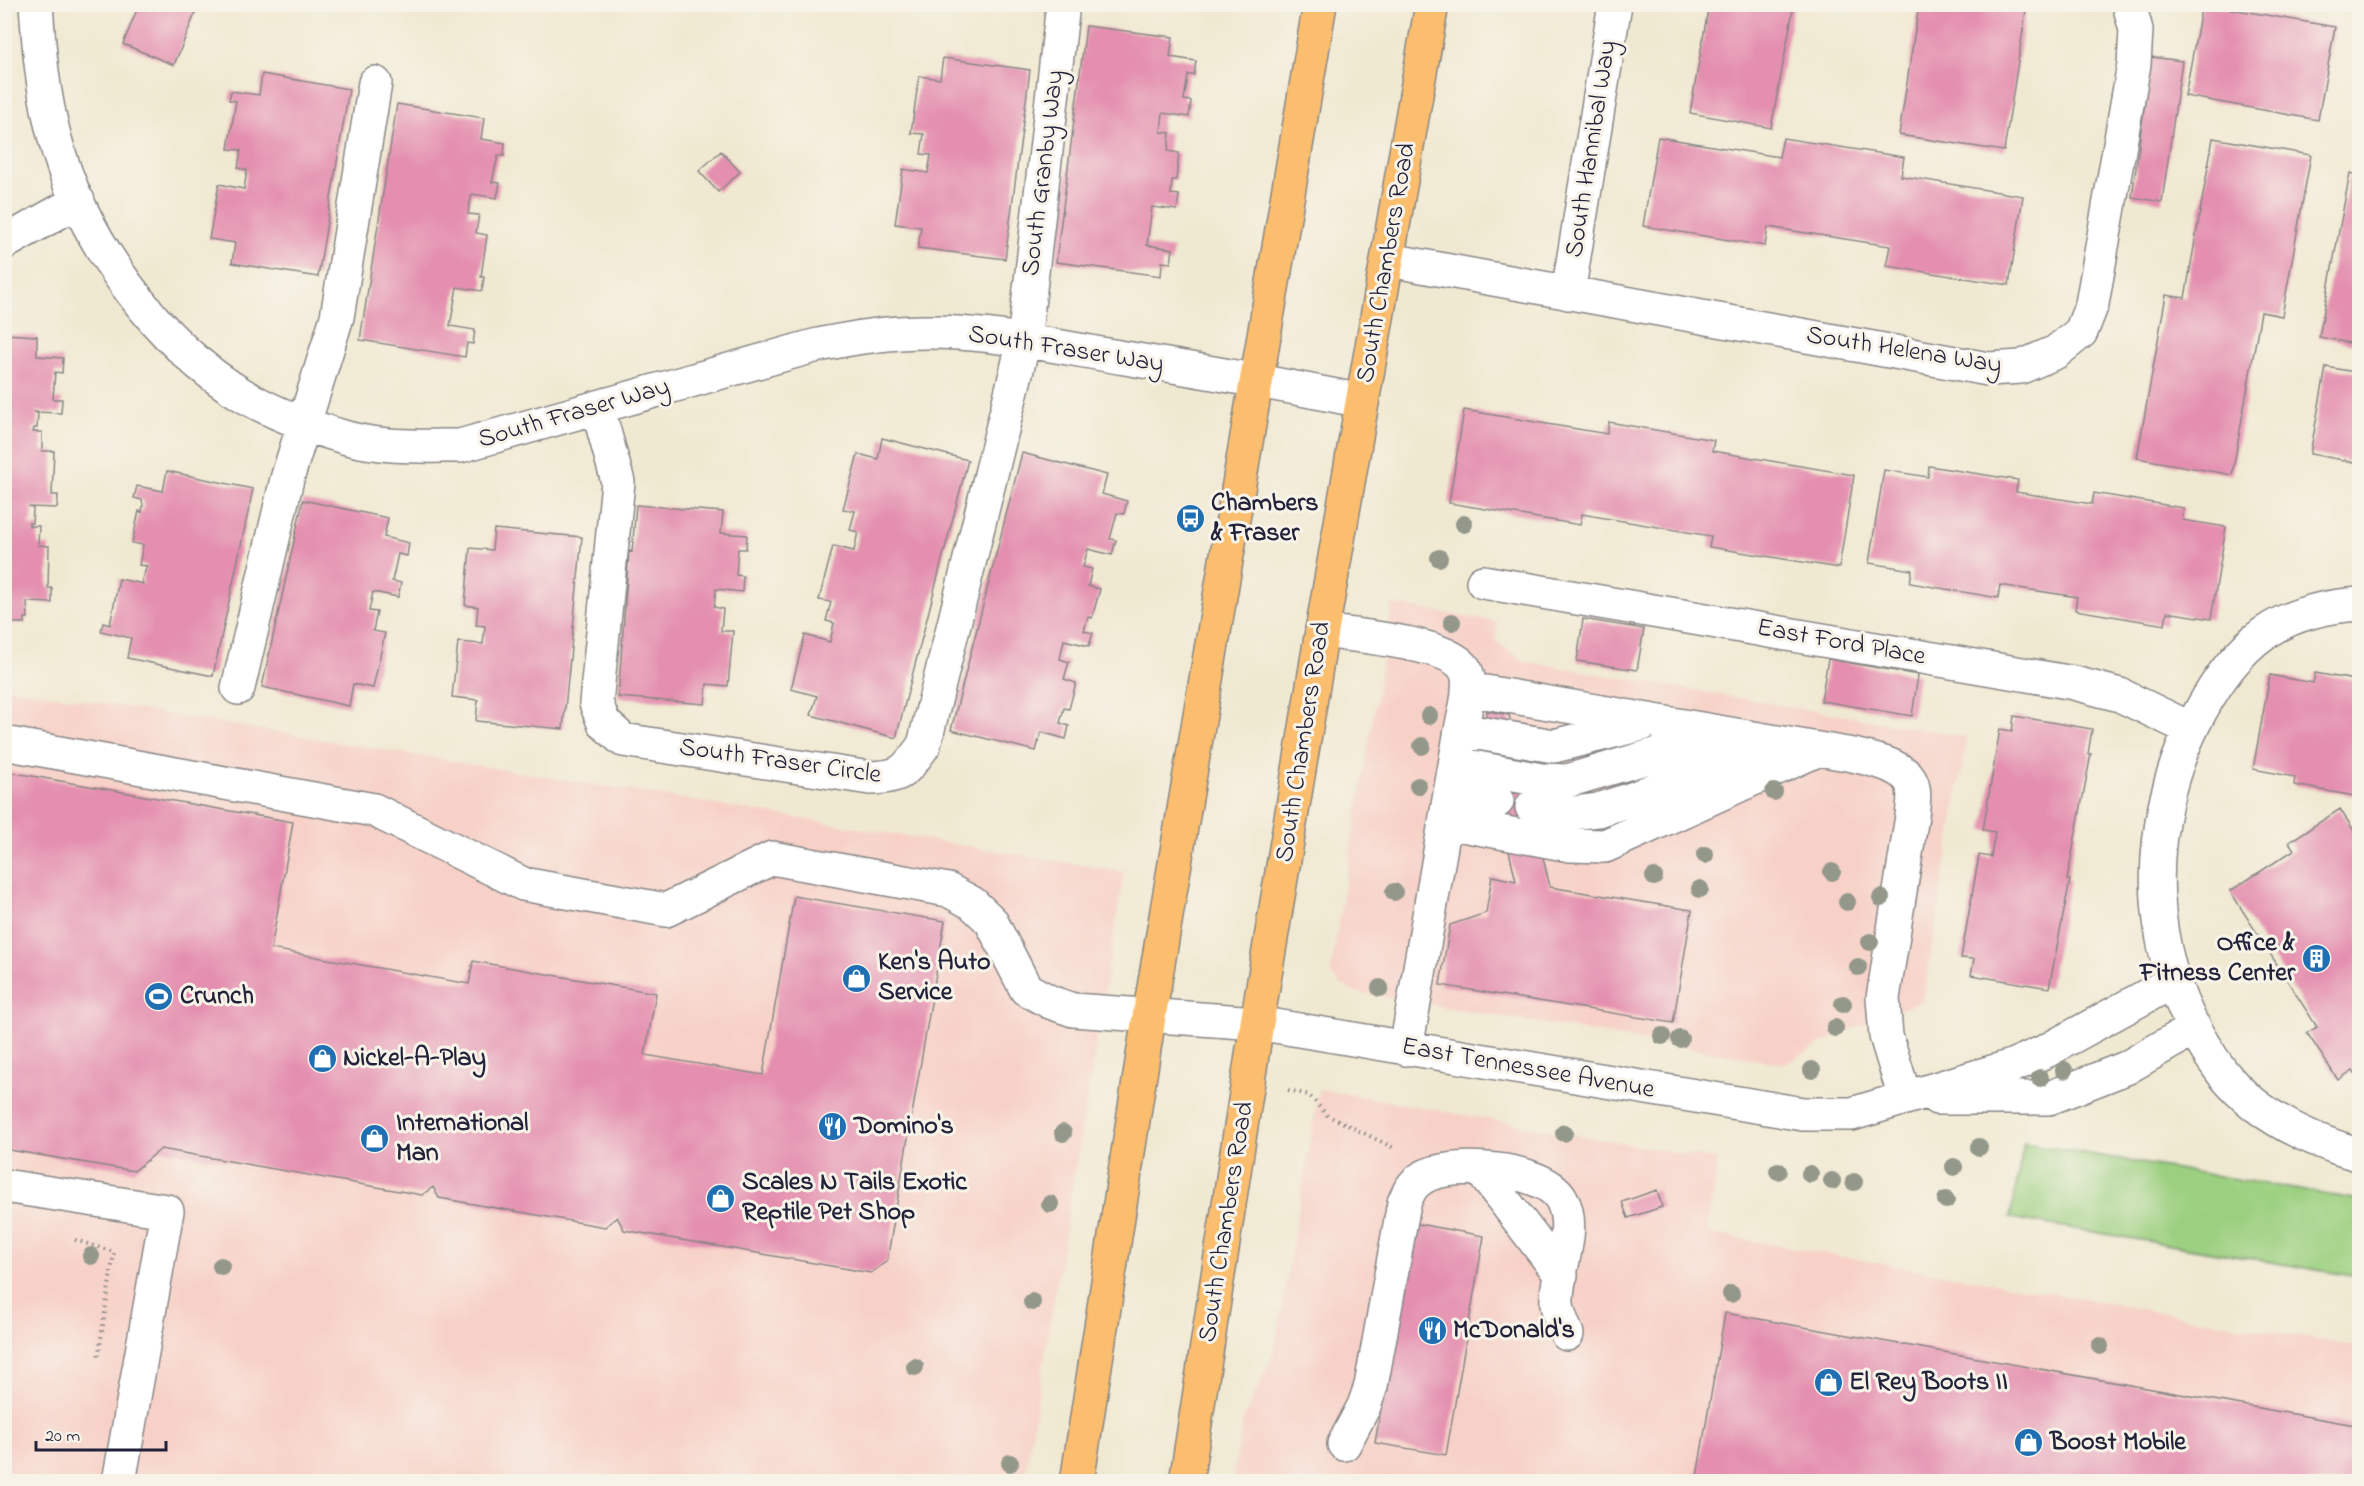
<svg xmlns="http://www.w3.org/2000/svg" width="2364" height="1486" font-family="'Indie Flower',sans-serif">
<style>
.built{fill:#f7d1c8}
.green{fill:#9cd080;stroke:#5f795e;stroke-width:1.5}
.building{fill:#e48faf}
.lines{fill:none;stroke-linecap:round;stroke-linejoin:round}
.minor-casing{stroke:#898686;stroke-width:36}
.major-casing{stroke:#898686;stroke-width:36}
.path{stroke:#898686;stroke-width:4;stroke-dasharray:1.5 4.5;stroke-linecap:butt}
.minor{stroke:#fff;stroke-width:33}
.major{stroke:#fbbe6e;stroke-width:33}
.tree{fill:#93988a}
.labels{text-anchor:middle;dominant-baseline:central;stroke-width:6;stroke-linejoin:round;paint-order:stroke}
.street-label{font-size:26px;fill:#22223b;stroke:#f7f3e8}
.poi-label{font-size:26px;font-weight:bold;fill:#22223b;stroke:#f7f3e8;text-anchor:start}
</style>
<rect width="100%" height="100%" fill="#f7f3e8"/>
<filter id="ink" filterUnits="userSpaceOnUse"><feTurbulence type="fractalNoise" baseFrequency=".0167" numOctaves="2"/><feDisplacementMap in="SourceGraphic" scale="12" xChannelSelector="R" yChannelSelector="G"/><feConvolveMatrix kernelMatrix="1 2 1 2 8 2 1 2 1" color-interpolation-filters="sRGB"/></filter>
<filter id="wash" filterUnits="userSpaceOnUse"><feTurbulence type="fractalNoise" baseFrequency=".008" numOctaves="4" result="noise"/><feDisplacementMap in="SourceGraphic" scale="24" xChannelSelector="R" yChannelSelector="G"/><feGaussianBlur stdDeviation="1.35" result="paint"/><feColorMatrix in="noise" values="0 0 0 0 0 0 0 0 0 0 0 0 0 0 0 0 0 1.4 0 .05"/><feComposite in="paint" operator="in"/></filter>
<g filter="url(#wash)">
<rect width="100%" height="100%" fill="#f0e9d2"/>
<path class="built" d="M 1392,604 L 1497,622 L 1495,641 L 1523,661 L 1967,737 L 1923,1001 L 1842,1033 L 1785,1064 L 1354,992 L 1340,984 L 1330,974 Z
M 4,687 L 1124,872 L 1024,1481 L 5,1481 Z
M 1319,1089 L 1718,1160 L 1707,1233 L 2359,1347 L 2359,1481 L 1232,1482 L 1243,1420 L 1274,1352 Z"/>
<path class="green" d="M 2024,1143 L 2359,1200 L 2359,1277 L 2010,1218 Z"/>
<g id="blocks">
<path class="building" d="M 133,4 L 199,4 L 174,65 L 123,44 L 138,7 Z
M 1709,4 L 1794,5 L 1771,128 L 1690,113 Z
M 1919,4 L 2027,4 L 2004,151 L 1899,135 Z
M 2202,4 L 2335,27 L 2318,120 L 2185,96 Z
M 1086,26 L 1173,37 L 1170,57 L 1196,61 L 1194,75 L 1188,75 L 1184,100 L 1191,101 L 1189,117 L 1163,113 L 1161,132 L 1170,133 L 1168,151 L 1179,153 L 1176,180 L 1172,180 L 1171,194 L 1179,195 L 1177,210 L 1152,207 L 1147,245 L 1173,249 L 1171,263 L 1162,262 L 1161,276 L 1056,262 Z
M 2151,57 L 2182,61 L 2162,202 L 2132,197 Z
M 943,58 L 1030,70 L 1005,259 L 918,248 L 921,227 L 895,224 L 903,169 L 928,173 L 931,155 L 921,154 L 924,134 L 911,133 L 919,76 L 940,79 Z
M 262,74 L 349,89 L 318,277 L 232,263 L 235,243 L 209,239 L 219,184 L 244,189 L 247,170 L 238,168 L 241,150 L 228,149 L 236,101 L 229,100 L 231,91 L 259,95 Z
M 397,104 L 484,118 L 481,139 L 505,143 L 504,156 L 498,156 L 492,182 L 500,183 L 497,198 L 472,194 L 469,207 L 468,214 L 479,215 L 476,233 L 487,235 L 481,277 L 484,277 L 482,291 L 457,287 L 450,326 L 475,330 L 473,344 L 467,343 L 465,357 L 360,340 Z
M 1658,137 L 1779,157 L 1783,138 L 1904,157 L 1901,176 L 2023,196 L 2009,285 L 1886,266 L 1890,246 L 1768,227 L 1765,246 L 1643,226 Z
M 2213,138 L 2311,155 L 2282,316 L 2261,312 L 2232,475 L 2137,458 L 2166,295 L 2185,298 Z
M 721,151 L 740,172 L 718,192 L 699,171 Z
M 2350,173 L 2360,175 L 2360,345 L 2319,337 Z
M 4,334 L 37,336 L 37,356 L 63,358 L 62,373 L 55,372 L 53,399 L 62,399 L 61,413 L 35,412 L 38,414 L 37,428 L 34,428 L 33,432 L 42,432 L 42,451 L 54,451 L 52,495 L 58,495 L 57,508 L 30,507 L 33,509 L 32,523 L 29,523 L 29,526 L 39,526 L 38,545 L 49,546 L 48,588 L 52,588 L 52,603 L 27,602 L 28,618 L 25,618 L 25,623 L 4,623 Z
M 2326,367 L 2360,373 L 2360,463 L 2310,454 Z
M 1464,410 L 1607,434 L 1609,422 L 1714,440 L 1712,451 L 1854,475 L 1839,568 L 1709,547 L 1711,536 L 1582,514 L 1580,525 L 1449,503 Z
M 882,438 L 968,460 L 896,738 L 811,715 L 817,696 L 791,689 L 805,635 L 830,642 L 834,623 L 826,621 L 831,602 L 819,600 L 833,546 L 854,551 L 858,532 L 850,530 L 855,511 L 843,509 L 858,454 L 878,459 Z
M 1022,453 L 1107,475 L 1102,494 L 1127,501 L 1124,514 L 1117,513 L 1110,539 L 1116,540 L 1112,555 L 1088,549 L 1083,567 L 1092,569 L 1088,586 L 1100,589 L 1092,618 L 1088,617 L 1084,631 L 1093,633 L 1089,646 L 1064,640 L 1060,659 L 1069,662 L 1064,679 L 1076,683 L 1069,709 L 1064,708 L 1060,723 L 1069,726 L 1066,739 L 1041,732 L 1036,751 L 951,730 Z
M 1929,466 L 2018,480 L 2016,492 L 2092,504 L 2094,493 L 2184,508 L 2182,520 L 2226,527 L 2211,619 L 2167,612 L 2165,625 L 2075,610 L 2077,597 L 2000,585 L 1998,598 L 1910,583 L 1912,570 L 1869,563 L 1884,470 L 1928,477 Z
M 167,471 L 253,489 L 213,676 L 127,658 L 131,638 L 101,631 L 103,623 L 110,625 L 119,579 L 143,584 L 142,579 L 147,566 L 139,565 L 143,545 L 132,543 L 139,511 L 142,512 L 143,506 L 142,500 L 134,498 L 137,486 L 163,491 Z
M 303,500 L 388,518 L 384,537 L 409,543 L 407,556 L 398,554 L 392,581 L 401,583 L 398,597 L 373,592 L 369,611 L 377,612 L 373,631 L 385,633 L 373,688 L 353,684 L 349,706 L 262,687 Z
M 636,505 L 723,512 L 721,533 L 747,535 L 746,549 L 738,549 L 736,575 L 743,576 L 742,592 L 716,589 L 714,607 L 723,609 L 721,631 L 733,631 L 728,686 L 707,684 L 705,704 L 618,697 L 629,551 L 632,552 Z
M 494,529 L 582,537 L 563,729 L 476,721 L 478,700 L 452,697 L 458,642 L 483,644 L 485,626 L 476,625 L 478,607 L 465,605 L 470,548 L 492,550 Z
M 1583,619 L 1644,629 L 1637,670 L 1577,661 Z
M 1828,659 L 1918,675 L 1912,716 L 1821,701 Z
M 2315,673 L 2360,681 L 2360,797 L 2294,785 L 2295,777 L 2253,769 L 2270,675 L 2313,683 Z
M 1487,711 L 1509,715 L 1550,887 L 1692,910 L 1673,1023 L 1440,985 L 1450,925 L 1486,913 L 1492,876 L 1516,881 L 1487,757 L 1480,756 Z
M 2014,716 L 2092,729 L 2088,754 L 2091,754 L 2067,880 L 2070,880 L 2049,988 L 1971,975 L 1974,959 L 1961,958 L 1979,855 L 1991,857 L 1993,844 L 1995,832 L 1983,830 L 2000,729 L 2012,731 Z
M 4,771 L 293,822 L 271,949 L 469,984 L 473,961 L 656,993 L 645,1055 L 763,1075 L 794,896 L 945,921 L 887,1261 L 871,1273 L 624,1230 L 617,1217 L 605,1227 L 439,1198 L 433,1187 L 422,1195 L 161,1149 L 134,1171 L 4,1149 Z
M 2340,809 L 2360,840 L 2360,1080 L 2353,1070 L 2338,1080 L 2307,1033 L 2317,1027 L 2230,891 L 2294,850 L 2289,842 Z
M 1657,1190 L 1662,1207 L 1628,1218 L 1622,1202 Z
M 1413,1223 L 1484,1236 L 1446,1455 L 1375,1443 Z
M 1725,1313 L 2360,1426 L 2360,1482 L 1696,1482 Z"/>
</g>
</g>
<g filter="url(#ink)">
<use href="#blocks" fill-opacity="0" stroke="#898686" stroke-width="1.5"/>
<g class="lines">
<defs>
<path id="minor" d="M 36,4 C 39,50 43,95 55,139 C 81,238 158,346 246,397 C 278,415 312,428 347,438 C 384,448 423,446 460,446 L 814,346 C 842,340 870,335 899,333 C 974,327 1051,346 1125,358 C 1204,371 1283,385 1362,401
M 4,243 L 78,201
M 1389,260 L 1988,369 L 2021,367 L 2056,352 L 2081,332 L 2092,304 L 2134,64 L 2136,30 L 2129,4
M 1568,293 L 1615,4
M 598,409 L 618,482 L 596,703 L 604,723 L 623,740 L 870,778 C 903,777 905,771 924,745 L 1024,341 L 1063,4
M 1483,582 L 2074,683 L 2120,695 L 2191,729
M 2360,604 C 2278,609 2238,642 2200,712 C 2138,826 2142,967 2222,1072 C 2255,1115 2309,1140 2360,1155
M 1322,631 C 1352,636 1453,642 1466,671 C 1473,687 1464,713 1461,730 L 1406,1049
M 238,688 L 287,479 L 337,317 L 375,83
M 1468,689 L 1853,755 C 1872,760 1909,765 1913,788 C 1915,797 1913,807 1912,816 L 1883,998 L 1886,1036 L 1905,1098
M 1461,730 L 1554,746 L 1642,724
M 4,743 L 374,810 L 523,884 L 666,910 L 772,858 L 948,890 L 972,903 L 991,921 L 1026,989 L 1050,1002 L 1073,1010 L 1257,1023 L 1803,1114 L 1852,1114 L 2012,1066 L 2046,1051 L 2174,981
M 1456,764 L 1541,780 L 1567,781 L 1719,736
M 1450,794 L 1497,801
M 1532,807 L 1574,813 L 1598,810 L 1635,798 L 1767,741
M 1446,822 L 1570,845 L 1605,846 L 1817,750
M 1937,1098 L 2049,1098 L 2126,1068 L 2195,1028
M 1480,1169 L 1561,1275
M 4,1186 L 167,1211 L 119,1482
M 1344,1444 L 1364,1406 L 1371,1386 L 1404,1203 C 1408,1193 1412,1184 1422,1178 C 1450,1160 1546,1167 1562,1200 C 1578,1231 1555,1272 1557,1304 C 1558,1314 1563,1325 1567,1334"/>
<path id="major" d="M 1077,1482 L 1149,1017 L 1320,4
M 1186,1482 L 1257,1023 L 1322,631 L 1432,4"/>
</defs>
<use href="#minor" class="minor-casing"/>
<use href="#major" class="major-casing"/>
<path class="path" d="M 1288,1090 L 1309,1095 L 1327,1115 L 1396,1149
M 75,1240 L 114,1252 L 98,1359"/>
<use href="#minor" class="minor"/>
<use href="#major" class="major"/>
</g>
<g class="tree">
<circle cx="1464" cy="524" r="9"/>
<circle cx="1439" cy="558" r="9"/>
<circle cx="1452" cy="622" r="9"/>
<circle cx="1429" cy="716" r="9"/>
<circle cx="1422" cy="746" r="9"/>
<circle cx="1418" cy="786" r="9"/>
<circle cx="1774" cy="792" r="9"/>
<circle cx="1705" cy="855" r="9"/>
<circle cx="1832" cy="872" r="9"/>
<circle cx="1654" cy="877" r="9"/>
<circle cx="1700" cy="889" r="9"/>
<circle cx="1394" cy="892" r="9"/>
<circle cx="1881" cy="898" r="9"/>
<circle cx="1847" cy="902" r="9"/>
<circle cx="1870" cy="942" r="9"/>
<circle cx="1858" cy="967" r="9"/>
<circle cx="1380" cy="988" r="9"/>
<circle cx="1843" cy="1004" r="9"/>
<circle cx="1835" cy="1028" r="9"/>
<circle cx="1662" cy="1036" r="9"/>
<circle cx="1680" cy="1039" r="9"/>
<circle cx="1812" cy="1070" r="9"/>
<circle cx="2064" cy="1070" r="9"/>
<circle cx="2040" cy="1078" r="9"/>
<circle cx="1063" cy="1133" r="9"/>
<circle cx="1564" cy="1133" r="9"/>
<circle cx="1979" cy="1147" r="9"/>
<circle cx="1954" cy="1167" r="9"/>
<circle cx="1778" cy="1171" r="9"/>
<circle cx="1810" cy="1174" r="9"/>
<circle cx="1832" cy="1181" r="9"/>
<circle cx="1854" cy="1182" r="9"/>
<circle cx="1946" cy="1200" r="9"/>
<circle cx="1050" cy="1204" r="9"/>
<circle cx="91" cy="1256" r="9"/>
<circle cx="221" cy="1266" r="9"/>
<circle cx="1731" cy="1294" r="9"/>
<circle cx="1032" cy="1302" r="9"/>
<circle cx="2100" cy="1346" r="9"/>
<circle cx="915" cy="1367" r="9"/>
<circle cx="1010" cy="1463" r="9"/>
</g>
</g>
<defs>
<symbol id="bus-disc" viewBox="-11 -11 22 22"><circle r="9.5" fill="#1f6fb2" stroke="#f7f3e8"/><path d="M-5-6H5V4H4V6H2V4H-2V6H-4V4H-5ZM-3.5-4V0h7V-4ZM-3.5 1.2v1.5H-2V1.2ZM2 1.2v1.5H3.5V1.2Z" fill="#fff"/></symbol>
<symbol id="building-disc" viewBox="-11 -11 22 22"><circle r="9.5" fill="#1f6fb2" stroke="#f7f3e8"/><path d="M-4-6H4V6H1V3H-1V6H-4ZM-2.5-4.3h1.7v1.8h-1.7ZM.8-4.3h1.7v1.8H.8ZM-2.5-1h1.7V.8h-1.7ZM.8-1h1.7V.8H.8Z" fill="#fff"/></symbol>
<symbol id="shop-disc" viewBox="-11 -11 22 22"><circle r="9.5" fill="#1f6fb2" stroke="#f7f3e8"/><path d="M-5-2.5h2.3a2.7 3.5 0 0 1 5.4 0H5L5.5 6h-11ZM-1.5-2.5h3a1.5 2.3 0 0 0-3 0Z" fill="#fff"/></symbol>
<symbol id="stadium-disc" viewBox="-11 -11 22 22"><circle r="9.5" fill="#1f6fb2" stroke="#f7f3e8"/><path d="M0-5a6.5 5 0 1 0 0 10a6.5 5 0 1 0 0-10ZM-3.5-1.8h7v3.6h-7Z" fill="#fff"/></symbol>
<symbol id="restaurant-disc" viewBox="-11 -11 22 22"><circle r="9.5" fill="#1f6fb2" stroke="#f7f3e8"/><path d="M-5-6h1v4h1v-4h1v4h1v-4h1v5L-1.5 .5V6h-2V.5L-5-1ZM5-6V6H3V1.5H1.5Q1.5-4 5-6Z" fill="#fff"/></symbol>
</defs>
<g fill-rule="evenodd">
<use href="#bus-disc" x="1174" y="502" width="33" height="33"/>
<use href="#building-disc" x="2300" y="942" width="33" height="33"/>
<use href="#shop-disc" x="840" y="962" width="33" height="33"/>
<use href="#stadium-disc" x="142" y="980" width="33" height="33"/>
<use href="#shop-disc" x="306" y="1042" width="33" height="33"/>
<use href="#restaurant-disc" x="816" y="1110" width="33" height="33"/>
<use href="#shop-disc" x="358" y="1122" width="33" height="33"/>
<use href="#shop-disc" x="704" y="1182" width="33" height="33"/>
<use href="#restaurant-disc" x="1416" y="1314" width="33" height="33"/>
<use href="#shop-disc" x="1812" y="1366" width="33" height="33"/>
<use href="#shop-disc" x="2012" y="1426" width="33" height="33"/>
</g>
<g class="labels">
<g class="street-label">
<text transform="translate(1592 149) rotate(-81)">South Hannibal Way</text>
<text transform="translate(1044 173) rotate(-83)">South Granby Way</text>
<text transform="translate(1387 263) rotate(-80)">South Chambers Road</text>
<text transform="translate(1066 350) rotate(9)">South Fraser Way</text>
<text transform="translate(1904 351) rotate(9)">South Helena Way</text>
<text transform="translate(574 414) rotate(-16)">South Fraser Way</text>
<text transform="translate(1841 643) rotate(10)">East Ford Place</text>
<text transform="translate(1304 742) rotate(-81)">South Chambers Road</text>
<text transform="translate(780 762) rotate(8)">South Fraser Circle</text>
<text transform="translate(1528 1069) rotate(10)">East Tennessee Avenue</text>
<text transform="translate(1227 1222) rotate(-81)">South Chambers Road</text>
</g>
<g class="poi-label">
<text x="1211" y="504">Chambers<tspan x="1211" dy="30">&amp; Fraser</tspan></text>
<text x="2295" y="944" text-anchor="end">Office &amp;<tspan x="2295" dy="30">Fitness Center</tspan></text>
<text x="878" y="963">Ken's Auto<tspan x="878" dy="30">Service</tspan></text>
<text x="180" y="997">Crunch</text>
<text x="343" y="1059">Nickel-A-Play</text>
<text x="396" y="1124">International<tspan x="396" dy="30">Man</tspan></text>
<text x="854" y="1127">Domino's</text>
<text x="742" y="1183">Scales N Tails Exotic<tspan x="742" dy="30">Reptile Pet Shop</tspan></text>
<text x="1453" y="1331">McDonald's</text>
<text x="1849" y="1383">El Rey Boots II</text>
<text x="2050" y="1443">Boost Mobile</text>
</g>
</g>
<rect width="2364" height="1486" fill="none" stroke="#f7f3e8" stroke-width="24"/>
<path d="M36 1441v9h130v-9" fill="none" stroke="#22223b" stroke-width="3"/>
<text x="45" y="1441" font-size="18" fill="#22223b" stroke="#f7f3e8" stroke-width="4.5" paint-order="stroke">20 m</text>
</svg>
